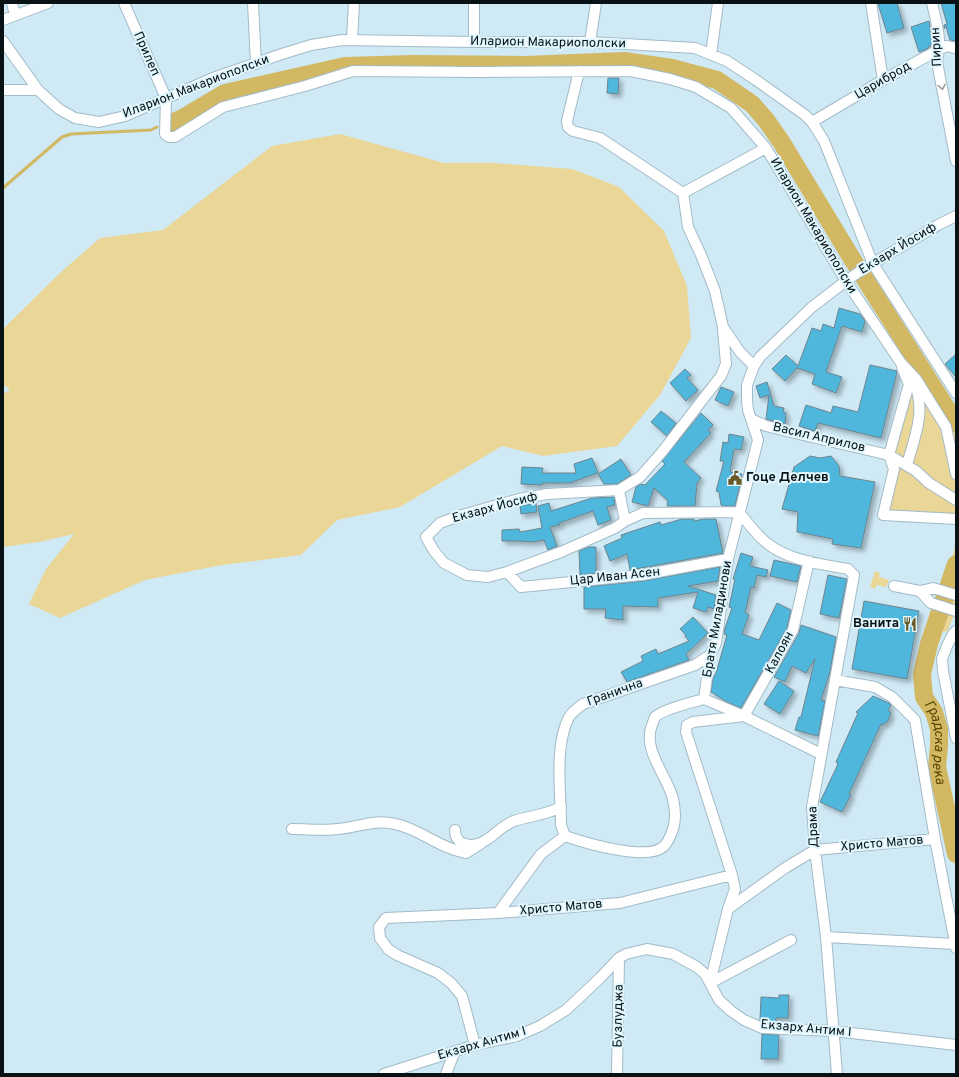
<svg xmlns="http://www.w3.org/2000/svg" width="959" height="1077" font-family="Overpass,sans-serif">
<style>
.green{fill:#ead697}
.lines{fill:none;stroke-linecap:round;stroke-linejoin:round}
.stream{stroke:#d3b864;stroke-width:3}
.river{stroke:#d3b864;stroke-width:18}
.building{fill:#50b6dc;stroke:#6c848f;filter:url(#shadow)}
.minor-casing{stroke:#a2bbc7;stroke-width:12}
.minor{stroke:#fff;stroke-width:10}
.oneway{stroke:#9ca0a1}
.labels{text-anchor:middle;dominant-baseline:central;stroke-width:4;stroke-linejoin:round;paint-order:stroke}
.street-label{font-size:13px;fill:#081215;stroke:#e0f6ff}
.poi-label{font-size:13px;font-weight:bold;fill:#081215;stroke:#e0f6ff;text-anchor:start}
.water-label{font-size:14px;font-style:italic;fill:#584600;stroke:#e0f6ff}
</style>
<defs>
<filter id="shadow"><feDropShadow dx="3.5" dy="3.5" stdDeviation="2" flood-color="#0004"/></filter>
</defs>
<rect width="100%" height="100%" fill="#cfe9f5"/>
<path class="green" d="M 340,134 L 444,163 L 495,163 L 572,169 L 619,187 L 664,231 L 687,286 L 691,338 L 660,395 L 617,446 L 543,456 L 502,446 L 400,507 L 337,520 L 301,555 L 222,565 L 145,580 L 60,618 L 29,604 L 46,569 L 74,534 L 39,542 L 3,547 L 3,394 L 10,390 L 3,384 L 3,329 L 60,273 L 100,238 L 163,230 L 272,146 Z
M 929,370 L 956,410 L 956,525 L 952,518 L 883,515 L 889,455 L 909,384 Z
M 956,544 L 956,610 L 947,632 L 928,629 L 930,619 L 945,583 Z
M 875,571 L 880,573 L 879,577 L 889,580 L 886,587 L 877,585 L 875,589 L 870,587 Z"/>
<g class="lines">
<path class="stream" d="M 3,188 L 62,137 L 71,134 L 151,130 L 157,127"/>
<g class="river">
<path d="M 173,122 L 181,119 L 225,93 L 345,66 L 411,64 L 525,65 L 624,61 L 672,68 L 717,80 L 752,104 L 766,120 L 782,143 L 851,257 L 956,423"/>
<path id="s1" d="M 956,564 L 929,644 L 922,674 L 924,697 L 934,712 L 939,729 L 939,746 L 937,767 L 956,854"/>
</g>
</g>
<path class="building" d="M 883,3 L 897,3 L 904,28 L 887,33 L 878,4 Z
M 941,3 L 956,3 L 956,41 L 950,40 L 946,26 L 944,29 L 944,25 L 947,24 Z
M 929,21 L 932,43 L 927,49 L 919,52 L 911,27 Z
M 608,78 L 619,78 L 618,94 L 607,93 Z
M 839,308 L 860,314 L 865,321 L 862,332 L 842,326 L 826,372 L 842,377 L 836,393 L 812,384 L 815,374 L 797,368 L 798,367 L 785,381 L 772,369 L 786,355 L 798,366 L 812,328 L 821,331 L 823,324 L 834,328 Z
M 956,354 L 956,377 L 945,364 Z
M 870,365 L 897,371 L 897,372 L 881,438 L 818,423 L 815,431 L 799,426 L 806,405 L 831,413 L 833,406 L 858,412 Z
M 685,369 L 691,375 L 687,378 L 698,390 L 686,401 L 670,383 Z
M 767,382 L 774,406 L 784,408 L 783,412 L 786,413 L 785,424 L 766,419 L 769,395 L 760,398 L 756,386 Z
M 721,387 L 734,392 L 728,406 L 715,400 Z
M 661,411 L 676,423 L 667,436 L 651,422 Z
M 701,413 L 713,425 L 708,430 L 711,433 L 684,462 L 701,478 L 697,483 L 695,506 L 667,506 L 668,501 L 654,488 L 648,506 L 632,502 L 636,487 L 641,484 L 645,485 L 665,464 L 662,461 Z
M 729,434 L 744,437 L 741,450 L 734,449 L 730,472 L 742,474 L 735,506 L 723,506 L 721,505 L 719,492 L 716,491 L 724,461 L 720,461 L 723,442 L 728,443 Z
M 810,456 L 820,458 L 831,456 L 839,466 L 840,476 L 875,482 L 861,548 L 832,544 L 833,539 L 797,532 L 798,512 L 782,509 L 794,467 Z
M 592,458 L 598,473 L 572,482 L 572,483 L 542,483 L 542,485 L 521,484 L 522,467 L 543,468 L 542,473 L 576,473 L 574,464 Z
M 621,459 L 631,475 L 617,484 L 604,484 L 598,474 Z
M 614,497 L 615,505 L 607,507 L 611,520 L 598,525 L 593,511 L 559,523 L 560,525 L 550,527 L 557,546 L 548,550 L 544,540 L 531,542 L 520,541 L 502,541 L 502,530 L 519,529 L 520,532 L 542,528 L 538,506 L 549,503 L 551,511 L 592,498 Z
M 536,503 L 537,512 L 521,514 L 520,506 Z
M 682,519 L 694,519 L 694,521 L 704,519 L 716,519 L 723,553 L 630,570 L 627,554 L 610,561 L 604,546 L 622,538 L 621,535 L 660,522 L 661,525 Z
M 589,547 L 596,547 L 596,573 L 580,575 L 579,551 Z
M 741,553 L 753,557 L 750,566 L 768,570 L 766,577 L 757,575 L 754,588 L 751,587 L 745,613 L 749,615 L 742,634 L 759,640 L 777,603 L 791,610 L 787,628 L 741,708 L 727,702 L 711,692 L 713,678 L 716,673 L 727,635 L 724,634 L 725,628 L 732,608 L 729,607 L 735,579 L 733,579 Z
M 774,560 L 801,566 L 797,582 L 770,576 Z
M 720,567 L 718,581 L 688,586 L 716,595 L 714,609 L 708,607 L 706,612 L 693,608 L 698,592 L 658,598 L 658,607 L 623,606 L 623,620 L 605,618 L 606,609 L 584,609 L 584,587 L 643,581 Z
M 828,575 L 847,579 L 839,618 L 820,614 Z
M 864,601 L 919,611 L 907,679 L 852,669 Z
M 693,617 L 708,633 L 686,654 L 689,660 L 627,682 L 621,672 L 643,661 L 641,656 L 656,649 L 658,654 L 689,641 L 685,636 L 686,635 L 680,629 Z
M 801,625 L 836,637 L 830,672 L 821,700 L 825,701 L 818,736 L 795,730 L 799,717 L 801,717 L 815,659 L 806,673 L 792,666 L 785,682 L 774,677 L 799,633 Z
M 779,681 L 794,691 L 780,714 L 764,704 Z
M 873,696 L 889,703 L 891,705 L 888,710 L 891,713 L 888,721 L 883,725 L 881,724 L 849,794 L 851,795 L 842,812 L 820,802 L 838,764 L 836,762 L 858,713 L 856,712 Z
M 779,995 L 789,995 L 788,1018 L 776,1018 L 776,1022 L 764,1022 L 760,1020 L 761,997 L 779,998 Z
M 762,1034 L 779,1035 L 778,1059 L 761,1059 Z"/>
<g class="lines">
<defs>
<path id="minor" d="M 12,3 L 15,15
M 124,3 L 166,98 L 165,134 L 169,137 L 175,137 L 223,107 L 305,86 L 353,71 L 476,72 L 631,71 L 670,79 L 696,87 L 731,108 L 766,148 L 846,281 L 901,363 L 916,379 L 946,427 L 956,474
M 253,3 L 256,64
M 871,3 L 883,80
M 932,3 C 937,25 942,40 937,62 L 956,161
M 3,20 L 48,3
M 352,40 L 354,3
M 3,41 L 38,90 L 59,109 L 75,118 L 99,122 L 125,116 L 213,78 L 282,54 L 311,45 L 342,40 L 474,42 L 590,42 L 695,48 L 727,61 L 756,80 L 805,115 L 812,122 L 824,141 L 873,264 L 956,393
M 474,42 L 474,3
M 590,42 L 596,3
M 711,54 L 718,3
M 579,71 L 567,121 L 568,127 L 573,131 L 600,138 L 683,193
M 3,90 L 38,90
M 812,122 L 883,80 L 946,46 L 956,48
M 683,193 L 688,227 L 701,255 L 715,291 L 723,327 L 740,352 L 754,366 L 747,385 L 747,400 L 748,410 L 758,440 L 728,559 L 716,643 L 710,655 L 704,699 L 744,716 L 693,722 L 687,725 L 686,732 L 732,875 L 735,889 L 728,909 L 710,983
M 683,193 L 766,148
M 754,366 L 760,357 L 812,307 L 846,281 L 863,269 L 938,225 L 956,216
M 902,367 L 909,384 L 889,455 L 894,469 L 883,515 L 956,519
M 751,419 L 766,426 L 786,431 L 889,455 L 916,471 L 929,483 L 956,500
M 907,465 C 914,438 926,413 915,385
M 619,490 L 547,494 L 519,499 L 459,516 L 440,523 L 426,537 L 434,551 L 444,563 L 467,575 L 488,577 L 507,572 L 561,552 L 615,528 L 625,521 L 643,513 L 739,512
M 739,512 C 748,523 757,536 768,544 C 790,561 821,564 848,569 L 854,575 L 812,807 L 815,850 L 826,937 L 837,1074
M 625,521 L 619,490 L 640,477 L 662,452 L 721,376 L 726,364 L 723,329
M 809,561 L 793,630 L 744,716 L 821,754
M 507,572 L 521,587 L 642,575 L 728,559
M 894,586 L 920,591 L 933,588 L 956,595
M 920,591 L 931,603 L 956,611
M 956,631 L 953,634 L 947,646 L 942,659 L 943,671 L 956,738
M 835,680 L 875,687 L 892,697 L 915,720 L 935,839 L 956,948
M 292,829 C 308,829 324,831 338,829 C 356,828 371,820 390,823 C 418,827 438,848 466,853 L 482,843
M 455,830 C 455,836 457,840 462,843 C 484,852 495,828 514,821 C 529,816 546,815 561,807
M 565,836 L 561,825 C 561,792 554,746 569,717 C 572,712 578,708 583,704 L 695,665 L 710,655
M 728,909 L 785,868 L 815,850 L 935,839
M 498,913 L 541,854 L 565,836 C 585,843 646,861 663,847 C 668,843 671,835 673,829 C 676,820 675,808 673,799 C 667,775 642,750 652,725 C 653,723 654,719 655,717 C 663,709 693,702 704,699
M 826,937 L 955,944
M 710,983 L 791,940
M 475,1045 L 462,996 L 451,983 L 438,973 L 397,955 L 388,949 L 380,938 L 379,927 L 386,918 L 498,913 L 620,903 L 732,875
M 384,1074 L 475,1045 L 517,1036 L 540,1026 L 566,1010 L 600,978 L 619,958 L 626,954 L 647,949 L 673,954 L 697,967 L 705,974 L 719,1000 L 731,1011 L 744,1020 L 762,1028 L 834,1031 L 956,1045
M 446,1074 L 455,1051
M 617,1074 L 619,958"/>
</defs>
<use href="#minor" class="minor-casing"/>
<use href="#minor" class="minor"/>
</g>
<defs><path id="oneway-chevron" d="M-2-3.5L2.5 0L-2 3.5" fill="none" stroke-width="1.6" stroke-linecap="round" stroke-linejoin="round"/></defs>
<use class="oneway" href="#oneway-chevron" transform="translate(942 87) rotate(79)"/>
<defs>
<symbol id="civic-bare" viewBox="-9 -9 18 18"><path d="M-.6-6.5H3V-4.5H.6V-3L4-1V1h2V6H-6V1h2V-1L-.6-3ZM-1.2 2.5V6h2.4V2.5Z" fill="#695926" stroke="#e0f6ff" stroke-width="2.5" paint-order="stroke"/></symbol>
<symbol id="restaurant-bare" viewBox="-9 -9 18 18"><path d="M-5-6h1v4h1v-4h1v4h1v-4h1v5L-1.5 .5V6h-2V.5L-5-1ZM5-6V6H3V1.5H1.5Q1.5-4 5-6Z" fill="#695926" stroke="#e0f6ff" stroke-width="2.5" paint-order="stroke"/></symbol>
</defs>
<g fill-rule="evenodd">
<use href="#civic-bare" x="725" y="468" width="20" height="20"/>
<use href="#restaurant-bare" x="900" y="614" width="20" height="20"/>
</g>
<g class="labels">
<g class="street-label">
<text transform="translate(548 43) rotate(1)">Иларион Макариополски</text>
<text transform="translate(937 47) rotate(-93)">Пирин</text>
<text transform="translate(146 54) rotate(66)">Прилеп</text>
<text transform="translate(883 81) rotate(-30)">Цариброд</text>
<text transform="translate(196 87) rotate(-21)">Иларион Макариополски</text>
<text transform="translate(813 226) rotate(59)">Иларион Макариополски</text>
<text transform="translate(898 249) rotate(-31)">Екзарх Йосиф</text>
<text transform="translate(819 438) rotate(13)">Васил Априлов</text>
<text transform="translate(495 508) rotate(-15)">Екзарх Йосиф</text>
<text transform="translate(615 577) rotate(-6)">Цар Иван Асен</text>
<text transform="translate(718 619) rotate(-80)">Братя Миладинови</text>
<text transform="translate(780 653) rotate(-62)">Калоян</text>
<text transform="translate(615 693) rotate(-20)">Гранична</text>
<text transform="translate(814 827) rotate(-92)">Драма</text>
<text transform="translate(882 844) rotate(-5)">Христо Матов</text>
<text transform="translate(561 908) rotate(-5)">Христо Матов</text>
<text transform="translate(619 1016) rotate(-89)">Бузлуджа</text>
<text transform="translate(806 1029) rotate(5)">Екзарх Антим I</text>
<text transform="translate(482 1044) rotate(-16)">Екзарх Антим I</text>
</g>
<g class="poi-label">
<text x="746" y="478">Гоце Делчев</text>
<text x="899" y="624" text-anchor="end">Ванита</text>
</g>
<g class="water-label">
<text stroke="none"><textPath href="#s1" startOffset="187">Градска река</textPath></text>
</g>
</g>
<rect width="959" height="1077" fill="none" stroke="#081215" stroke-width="8"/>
</svg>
